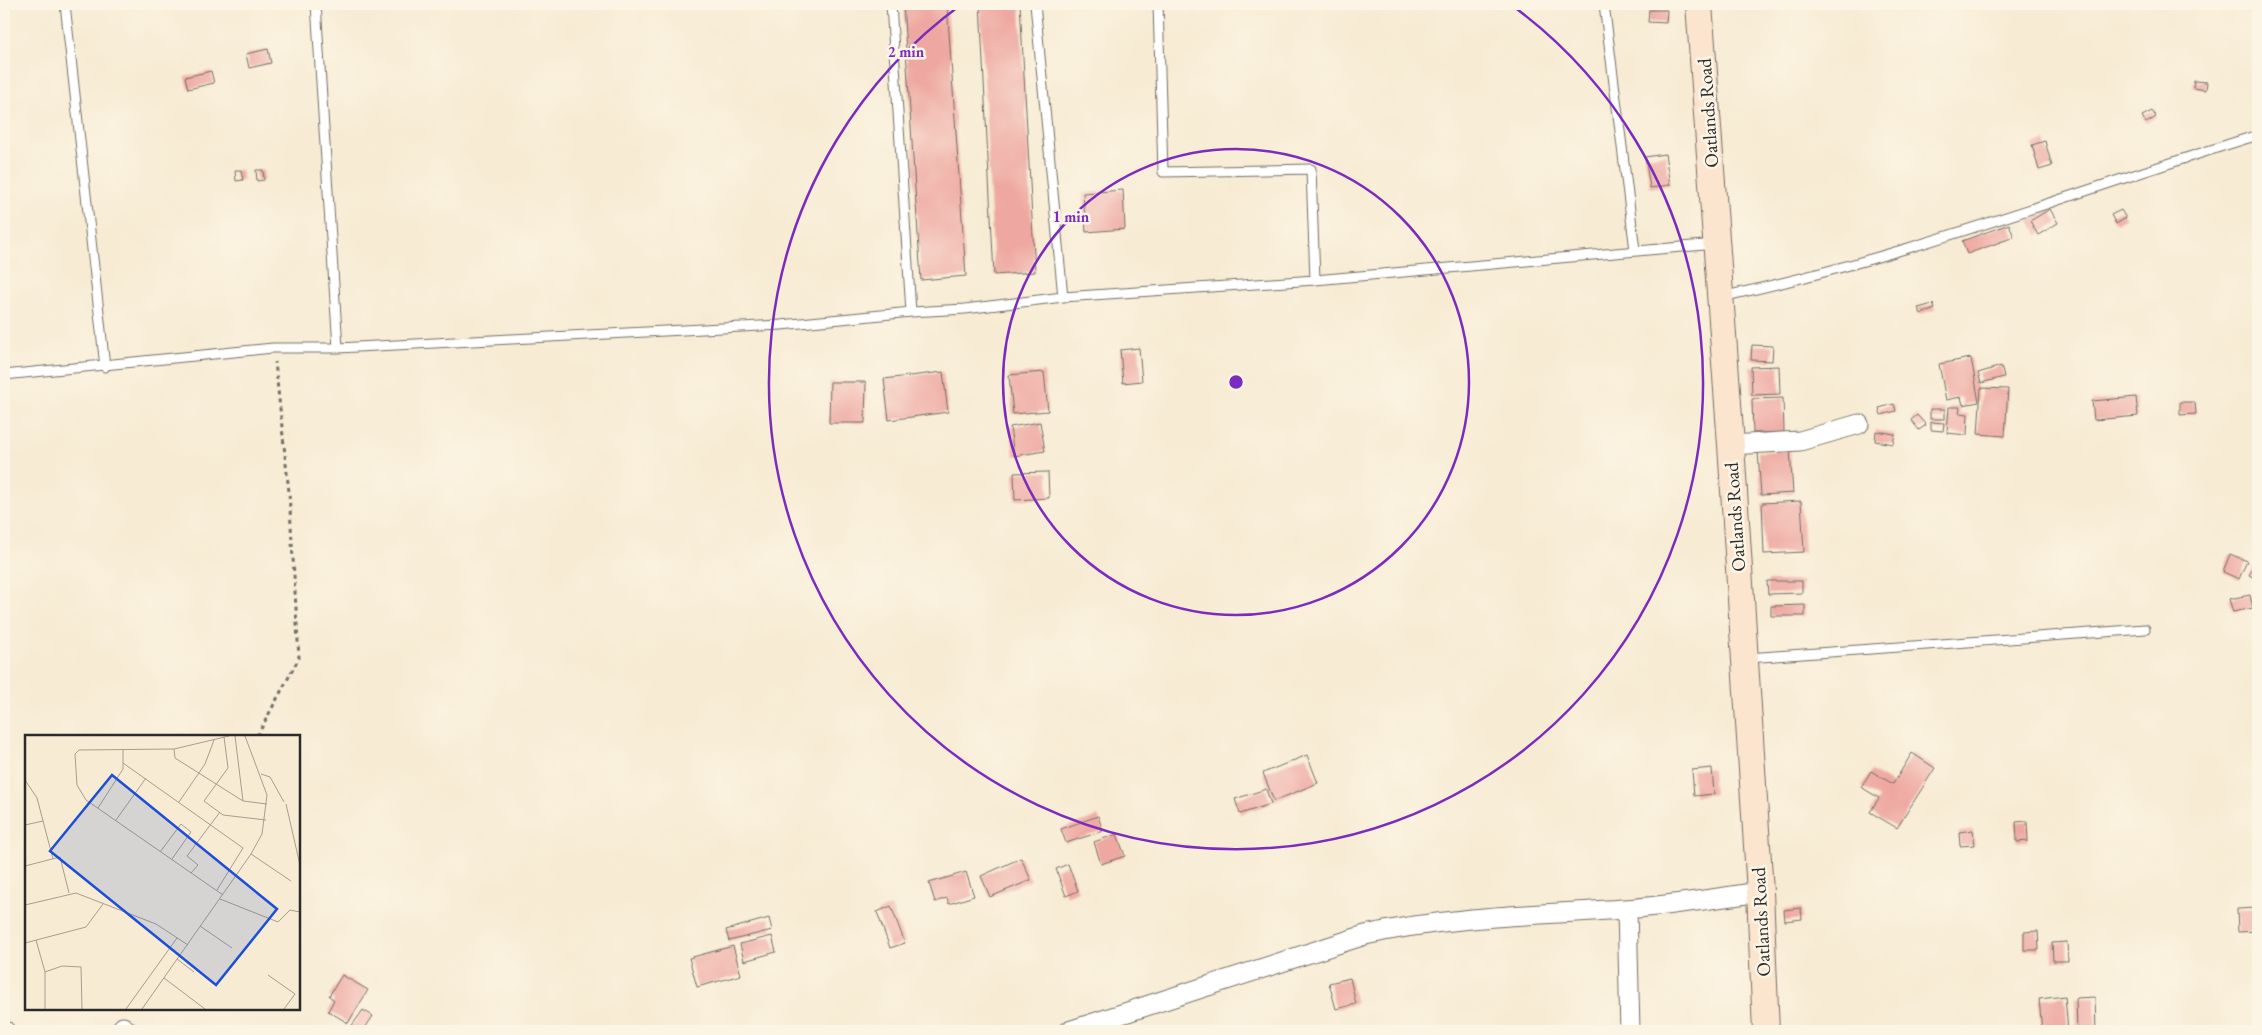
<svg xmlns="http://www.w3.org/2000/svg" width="2262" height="1035" font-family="'EB Garamond',serif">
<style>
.building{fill:#eea8a1}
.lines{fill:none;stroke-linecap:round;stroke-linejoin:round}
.lane-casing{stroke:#726e66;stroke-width:11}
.street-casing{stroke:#726e66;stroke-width:21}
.secondary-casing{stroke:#726e66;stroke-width:28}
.path{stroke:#726e66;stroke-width:3;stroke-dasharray:4 4;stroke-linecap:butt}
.lane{stroke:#fff;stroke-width:9}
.street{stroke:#fff;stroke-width:19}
.secondary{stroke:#fce5cf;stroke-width:26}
.ring{fill:none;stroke:#7b2cbf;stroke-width:2.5}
.labels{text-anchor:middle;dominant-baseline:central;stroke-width:5;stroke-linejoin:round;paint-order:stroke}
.street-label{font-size:19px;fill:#2b2b2b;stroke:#fcf5e5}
.inset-road{fill:none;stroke:#a59e90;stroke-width:1}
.view{fill:#1d4ed8;fill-opacity:0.15;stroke:#1d4ed8;stroke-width:2.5}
.inset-edge{fill:none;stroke:#2b2b2b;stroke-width:2.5}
.centre{fill:#7b2cbf;stroke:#fcf5e5;stroke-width:2.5}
.ring-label{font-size:15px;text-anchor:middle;font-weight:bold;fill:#7b2cbf;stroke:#fcf5e5;stroke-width:5;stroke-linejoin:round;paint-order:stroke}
</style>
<rect width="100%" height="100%" fill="#fcf5e5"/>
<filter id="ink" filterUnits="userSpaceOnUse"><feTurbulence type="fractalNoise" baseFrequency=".02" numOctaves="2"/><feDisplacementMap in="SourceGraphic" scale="10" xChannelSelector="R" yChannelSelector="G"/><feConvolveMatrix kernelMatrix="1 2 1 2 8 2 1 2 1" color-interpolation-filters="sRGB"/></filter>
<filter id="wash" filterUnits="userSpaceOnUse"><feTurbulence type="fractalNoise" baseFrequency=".0096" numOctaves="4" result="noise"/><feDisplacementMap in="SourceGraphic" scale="20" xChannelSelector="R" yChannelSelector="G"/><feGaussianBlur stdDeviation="1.12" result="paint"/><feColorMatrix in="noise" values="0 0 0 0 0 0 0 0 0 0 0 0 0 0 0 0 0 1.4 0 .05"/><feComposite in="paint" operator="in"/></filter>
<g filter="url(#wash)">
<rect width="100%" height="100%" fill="#f7ebd3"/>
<g id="blocks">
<path class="building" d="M 903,4 L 947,4 L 966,276 L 921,280 Z
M 980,4 L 1020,4 L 1035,272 L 994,275 Z
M 1649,10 L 1667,10 L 1666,23 L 1648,22 Z
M 268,49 L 271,63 L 249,68 L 246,54 Z
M 211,71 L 214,83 L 188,89 L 185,77 Z
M 2194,81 L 2207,82 L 2206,90 L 2193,88 Z
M 2152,111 L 2156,117 L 2146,123 L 2142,116 Z
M 2045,141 L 2052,166 L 2039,170 L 2032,145 Z
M 1665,154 L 1670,185 L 1650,188 L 1645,157 Z
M 235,170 L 241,170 L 243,180 L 236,181 Z
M 256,170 L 263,170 L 264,180 L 257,181 Z
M 1123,190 L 1125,229 L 1086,232 L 1083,193 Z
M 2050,209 L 2058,223 L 2038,235 L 2030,221 Z
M 2121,210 L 2126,218 L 2116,224 L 2111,215 Z
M 2009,224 L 2014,237 L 1967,254 L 1962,241 Z
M 1933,304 L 1935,309 L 1921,314 L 1918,308 Z
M 1752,345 L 1773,346 L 1772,361 L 1751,360 Z
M 1139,348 L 1142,381 L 1123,383 L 1120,350 Z
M 1971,358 L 1979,402 L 1963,405 L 1961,397 L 1946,400 L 1939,364 Z
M 1779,366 L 1780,394 L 1752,395 L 1751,367 Z
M 2001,366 L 2004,377 L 1981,383 L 1978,373 Z
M 943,372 L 948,412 L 889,420 L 884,379 Z
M 1044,372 L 1048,411 L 1013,414 L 1009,375 Z
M 830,382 L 866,382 L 865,423 L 829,423 Z
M 1981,388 L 2008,389 L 2005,436 L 1978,434 Z
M 2136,397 L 2138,416 L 2094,420 L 2092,401 Z
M 1783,398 L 1784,432 L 1753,433 L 1752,399 Z
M 2180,402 L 2195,402 L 2196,414 L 2180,415 Z
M 1894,404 L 1896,411 L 1881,415 L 1879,408 Z
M 1949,407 L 1960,407 L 1959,413 L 1968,414 L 1967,435 L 1947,433 Z
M 1930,409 L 1945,409 L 1945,419 L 1930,419 Z
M 1917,415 L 1926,425 L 1919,430 L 1911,420 Z
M 1040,422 L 1045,451 L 1014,456 L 1010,427 Z
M 1931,422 L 1944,423 L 1943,431 L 1931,430 Z
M 1876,431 L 1895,434 L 1893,444 L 1875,441 Z
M 1790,450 L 1793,493 L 1761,495 L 1758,452 Z
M 1048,472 L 1049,498 L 1015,500 L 1014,473 Z
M 1801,501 L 1804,552 L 1764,554 L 1762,503 Z
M 2230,554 L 2247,561 L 2239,579 L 2223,572 Z
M 2255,565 L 2258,567 L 2258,580 L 2249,575 Z
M 1767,581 L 1802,581 L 1802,593 L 1768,594 Z
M 2250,595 L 2253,608 L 2233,612 L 2229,599 Z
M 1805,605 L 1805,616 L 1771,616 L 1771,606 Z
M 1912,753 L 1935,768 L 1897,828 L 1870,812 L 1879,798 L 1861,787 L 1871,771 L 1893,784 Z
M 1307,755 L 1318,783 L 1274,801 L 1263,773 Z
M 1712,768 L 1714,794 L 1694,796 L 1692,770 Z
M 1266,789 L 1271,804 L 1240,814 L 1235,799 Z
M 1098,816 L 1103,831 L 1066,843 L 1061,829 Z
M 2027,821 L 2028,841 L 2017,842 L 2016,822 Z
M 1973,830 L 1975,845 L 1960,846 L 1959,832 Z
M 1117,834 L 1125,856 L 1101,864 L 1094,842 Z
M 1021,858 L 1031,880 L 990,897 L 981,876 Z
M 1068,864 L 1078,891 L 1066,896 L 1056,869 Z
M 966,872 L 974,896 L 949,904 L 947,898 L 935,902 L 929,883 Z
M 891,906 L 905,943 L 890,948 L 877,912 Z
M 1801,908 L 1802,919 L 1785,921 L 1784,910 Z
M 2258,908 L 2258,931 L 2238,932 L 2237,909 Z
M 769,918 L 772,930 L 729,941 L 726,930 Z
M 2038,931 L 2039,950 L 2024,950 L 2024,932 Z
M 772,936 L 776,952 L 744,961 L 740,944 Z
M 2067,942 L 2068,961 L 2053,961 L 2052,943 Z
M 733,946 L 741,975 L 697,987 L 689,958 Z
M 342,975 L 368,990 L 348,1023 L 328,1011 L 334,1000 L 329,996 Z
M 1350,978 L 1356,1004 L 1336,1009 L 1329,983 Z
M 2065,996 L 2068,1031 L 2042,1031 L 2039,999 Z
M 2095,997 L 2096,1031 L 2077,1031 L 2076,998 Z
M 363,1010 L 373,1016 L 363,1031 L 348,1031 Z"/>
</g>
</g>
<g filter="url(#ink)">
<use href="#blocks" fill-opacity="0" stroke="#726e66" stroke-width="1"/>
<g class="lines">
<defs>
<path id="lane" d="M 65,4 L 105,367
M 316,4 L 338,348
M 891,4 L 911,312
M 1035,4 L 1063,297
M 1158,4 L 1163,172 L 1311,169 L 1315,280
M 1604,4 L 1635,250
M 1721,297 C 1904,258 2080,190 2258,135
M 4,375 L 273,348 L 338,348 L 781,325 L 911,312 L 965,309 L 1063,297 L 1315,280 L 1715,244
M 1747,658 L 2145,629"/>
<path id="street" d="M 1731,445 L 1800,441 L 1859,424
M 1627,909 L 1630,1031
M 4,1030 L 5,1031
M 120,1031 L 123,1027 L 128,1031
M 1069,1031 L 1365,935 C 1450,916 1538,915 1624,909 C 1670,906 1715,898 1760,892"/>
<path id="secondary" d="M 1699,4 L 1731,445 L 1760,892 L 1766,1031"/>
</defs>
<use href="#lane" class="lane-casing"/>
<use href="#street" class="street-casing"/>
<use href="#secondary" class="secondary-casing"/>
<path class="path" d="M 257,736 L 299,658 L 289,492 L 275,362"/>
<use href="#lane" class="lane"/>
<use href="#street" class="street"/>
<use href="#secondary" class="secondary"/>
</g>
</g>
<g class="ring">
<circle cx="1236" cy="382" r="233"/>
<path d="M1510 4A467 467 0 1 1 962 4"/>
</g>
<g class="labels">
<g class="street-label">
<text transform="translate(1708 113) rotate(-94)">Oatlands Road</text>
<text transform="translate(1735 517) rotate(-94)">Oatlands Road</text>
<text transform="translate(1761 922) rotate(-93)">Oatlands Road</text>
</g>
</g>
<g transform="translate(25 735)">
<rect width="275" height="275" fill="#f7ebd3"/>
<path class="inset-road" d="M 210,1 L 218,66 L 242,69M 199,2 L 203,33 L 179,66 L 198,80 L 241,85M 149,14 L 150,23 L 218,66M 98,28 L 218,113 L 192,155M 236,39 L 245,42 L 259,67M 0,45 L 12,63 L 28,124M 154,67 L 180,29 L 189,5M 261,69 L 275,130M 73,73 L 98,34 L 98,14M 91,85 L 121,43M 0,90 L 18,86M 135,117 L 156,89 L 166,97 L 147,124M 226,119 L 266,146M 0,131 L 35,122 L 44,158M 166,138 L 173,130 L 162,121 L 195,77M 198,160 L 61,65 L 52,50 L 50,19 L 54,15 L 149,14 L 204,1M 195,164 L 253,187 L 265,175 L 275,177M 0,170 L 51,158 L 131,189 L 163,210M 175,191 L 207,213M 11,205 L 20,237 L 20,274M 0,208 L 61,192 L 78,169M 152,224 L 169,237M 20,237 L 37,231 L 56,232 L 57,274M 243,240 L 270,259 L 259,274M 139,243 L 180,274M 101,274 L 152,203M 117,274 L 226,119 L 237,99 L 242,60 L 220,1"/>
<path class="view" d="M 87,40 L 252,174 L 191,250 L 25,116 Z"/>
<rect width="275" height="275" class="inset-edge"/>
</g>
<circle cx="1236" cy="382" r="8" class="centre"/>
<g class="ring-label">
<text x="906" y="57">2 min</text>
<text x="1071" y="222">1 min</text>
</g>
<rect width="2262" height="1035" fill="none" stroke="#fcf5e5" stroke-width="20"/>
</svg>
